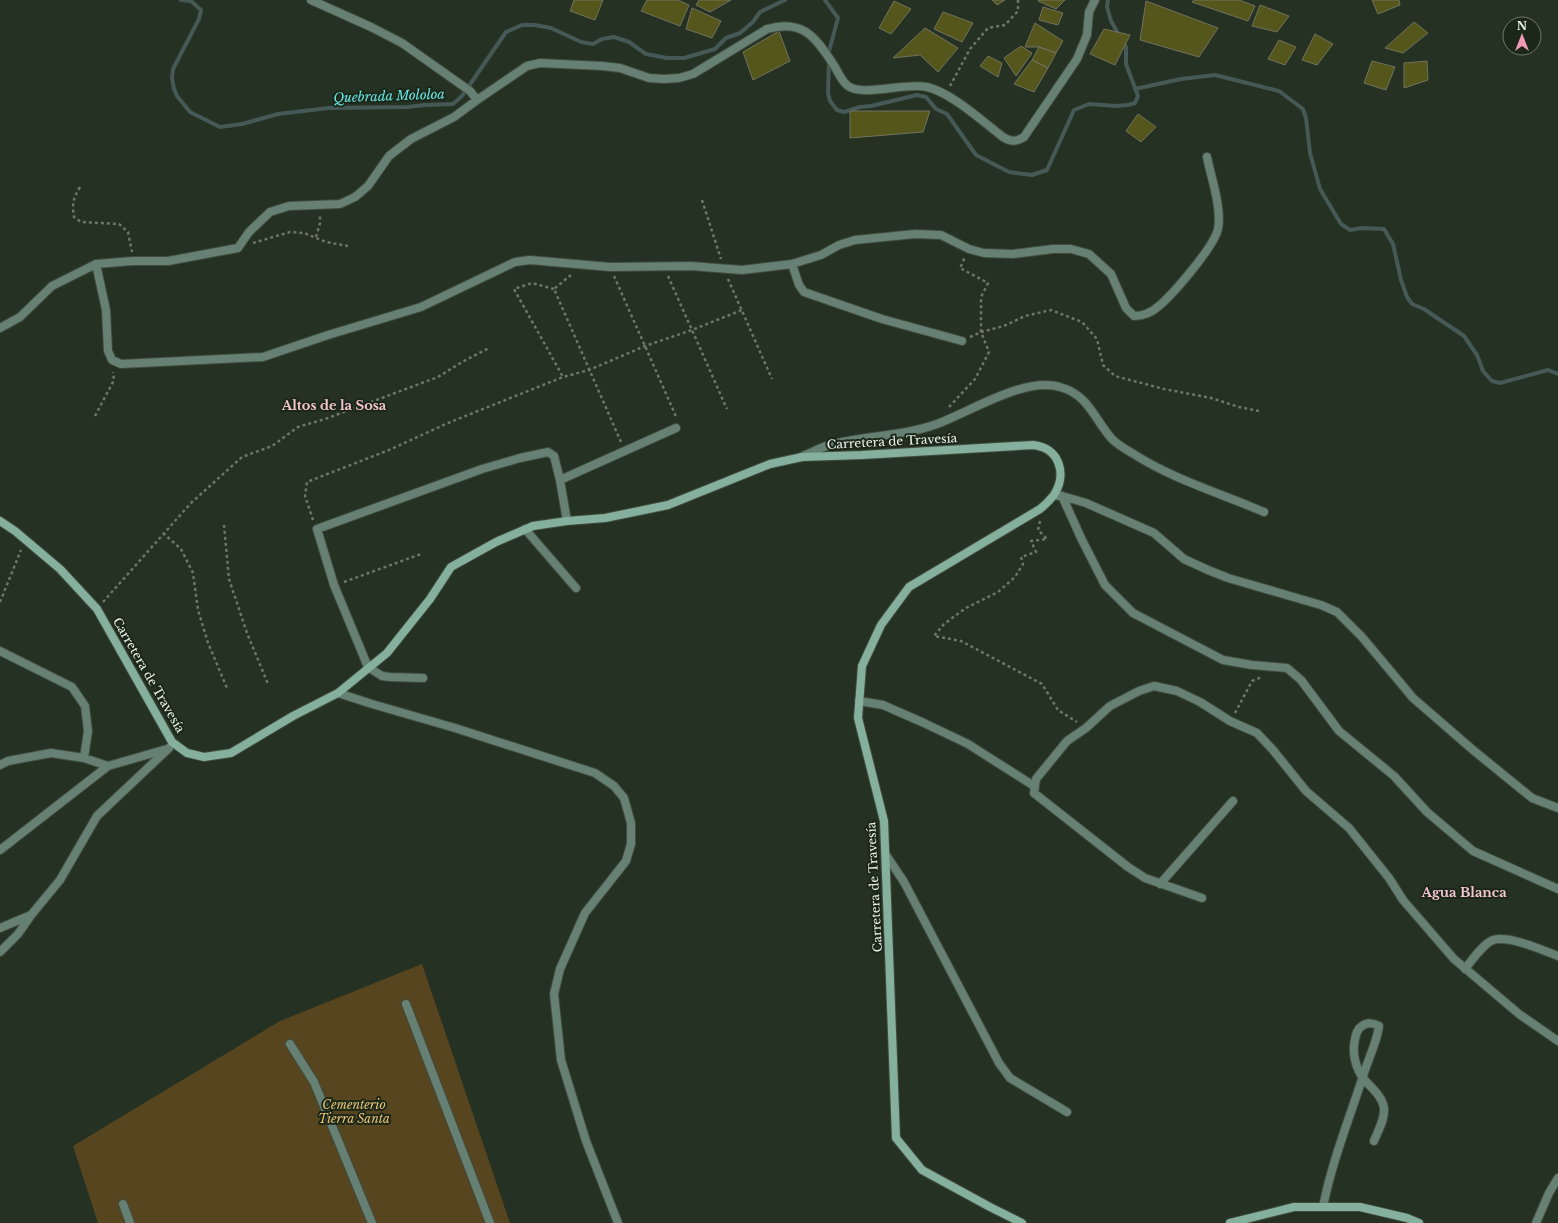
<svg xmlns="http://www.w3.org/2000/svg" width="1558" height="1223" font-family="'Libre Baskerville',serif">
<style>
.green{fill:#57451f}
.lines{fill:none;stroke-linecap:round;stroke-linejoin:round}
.stream{stroke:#475956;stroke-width:4}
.building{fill:#54561c;stroke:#71725e}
.lane-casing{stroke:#414c3e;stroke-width:10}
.street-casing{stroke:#414c3e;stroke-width:10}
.secondary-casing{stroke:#414c3e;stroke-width:10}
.path{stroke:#6c7669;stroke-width:2.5;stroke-dasharray:3 3;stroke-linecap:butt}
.lane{stroke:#668074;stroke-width:8}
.street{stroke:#668074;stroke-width:8}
.secondary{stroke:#85b09d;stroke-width:8}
.labels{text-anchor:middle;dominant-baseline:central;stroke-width:4;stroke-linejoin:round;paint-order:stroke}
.street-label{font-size:12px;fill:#edf4ea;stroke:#1b2718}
.park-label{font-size:12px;font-style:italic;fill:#ecc474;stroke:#1b2718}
.water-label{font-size:13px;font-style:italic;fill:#69e3e1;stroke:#1b2718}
.neighbourhood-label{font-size:13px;font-weight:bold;fill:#f8c6d3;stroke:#1b2718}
</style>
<rect width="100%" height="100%" fill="#253122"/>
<path class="green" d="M 422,964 L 510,1223 L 98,1223 L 73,1146 L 280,1021 Z"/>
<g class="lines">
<path class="stream" d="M 181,0 L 191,1 L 201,10 L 199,19 L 173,69 L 172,78 L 174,89 L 177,96 L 190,112 L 220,127 L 242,124 L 278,114 L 329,108 L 408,107 L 425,105 L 453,104 L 462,96 L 506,32 L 522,25 L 535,25 L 551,28 L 581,42 L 593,44 L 602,39 L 614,37 L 629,42 L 646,54 L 667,58 L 684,58 L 715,49 L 726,38 L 740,33 L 753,22 L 760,12 L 785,0
M 825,0 L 838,18 L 828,55 L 829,61 L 828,93 L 830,101 L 837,110 L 844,112 L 860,107 L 871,106 L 917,95 L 926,97 L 936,109 L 947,114 L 976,155 L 1009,172 L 1032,175 L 1047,170 L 1074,110 L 1089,104 L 1116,106 L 1128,105 L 1135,103 L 1138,96 L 1126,64 L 1126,47 L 1111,21 L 1107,7 L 1108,0
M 1135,89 L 1181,79 L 1215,75 L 1279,91 L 1303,109 L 1306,118 L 1310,153 L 1320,189 L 1341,224 L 1350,230 L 1362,228 L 1384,229 L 1393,244 L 1401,280 L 1407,297 L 1412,304 L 1424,309 L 1464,336 L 1477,355 L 1483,371 L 1492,381 L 1500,383 L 1548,370 L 1558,374"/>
</g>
<path class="building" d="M 574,0 L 603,0 L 595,20 L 570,11 Z
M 647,0 L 678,0 L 689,5 L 680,26 L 641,11 Z
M 699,0 L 731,0 L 710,12 L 696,5 Z
M 992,0 L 1005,0 L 997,5 Z
M 1039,0 L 1065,0 L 1056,9 L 1038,1 Z
M 1194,0 L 1239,0 L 1255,6 L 1248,21 L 1192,2 Z
M 1372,0 L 1399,0 L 1400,5 L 1378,14 Z
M 894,1 L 911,9 L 891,34 L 879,28 Z
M 1146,1 L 1218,28 L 1199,57 L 1140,40 Z
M 1260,5 L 1289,16 L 1277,32 L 1252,26 Z
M 1043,7 L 1063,13 L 1058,25 L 1039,20 Z
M 692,8 L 721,21 L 712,38 L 686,29 Z
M 943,12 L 973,23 L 962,42 L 934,29 Z
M 1414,22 L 1428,33 L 1403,53 L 1385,48 Z
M 1035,23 L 1063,41 L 1056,53 L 1039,47 L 1025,47 Z
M 925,28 L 958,48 L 938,72 L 920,55 L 893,58 Z
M 1104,29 L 1130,35 L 1115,65 L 1090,54 Z
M 779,31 L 790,61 L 753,80 L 743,52 Z
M 1315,34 L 1333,44 L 1317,65 L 1302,60 Z
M 1279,40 L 1296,47 L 1285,65 L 1268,59 Z
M 1021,46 L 1032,53 L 1016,76 L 1004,58 Z
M 1039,47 L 1056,53 L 1048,68 L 1032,60 Z
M 988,56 L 1002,63 L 998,77 L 980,66 Z
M 1032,60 L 1048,68 L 1034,92 L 1014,84 Z
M 1372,61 L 1395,67 L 1386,90 L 1364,83 Z
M 1427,61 L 1428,80 L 1404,88 L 1404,63 Z
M 850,111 L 930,111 L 923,132 L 850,138 Z
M 1138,114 L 1156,127 L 1141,142 L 1126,131 Z"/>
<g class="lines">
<defs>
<path id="lane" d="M 525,529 L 576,588
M 368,667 L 382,676 L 390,677 L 423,678
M 338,693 L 372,704 L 455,728 L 595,773 L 614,786 L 624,798 L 631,823 L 631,844 L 626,861 L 585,913 L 560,969 L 554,994 L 561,1060 L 586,1141 L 618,1223
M 886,855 L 904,882 L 999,1063 L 1010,1078 L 1067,1112
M 406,1004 L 490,1223
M 290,1044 L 314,1082 L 372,1223
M 123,1204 L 130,1223
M 1536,1223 L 1549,1193 L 1558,1178"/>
<path id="street" d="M 311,0 L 371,27 L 402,43 L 470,91 L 477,100
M 96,264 L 106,310 L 108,351 L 112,360 L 121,364 L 263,357 L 328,335 L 421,307 L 515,262 L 530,260 L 610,267 L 691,266 L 742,270 L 792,264 L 821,255 L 839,245 L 855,240 L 915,234 L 941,235 L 969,249 L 984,253 L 1013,254 L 1053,249 L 1071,249 L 1089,254 L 1111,274 L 1126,308 L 1134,316 C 1143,316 1151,313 1159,306 C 1173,294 1214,247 1218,229 C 1222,208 1211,177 1207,157
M 792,264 L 799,285 L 804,292 L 882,319 L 962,341
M 0,328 L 20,317 L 52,286 L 96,264 L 133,261 L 168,261 L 238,248 L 249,232 L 270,212 L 289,206 L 340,204 L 355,197 L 368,186 L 389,156 L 411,139 L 454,117 L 477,100 L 527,66 L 540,63 L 602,66 L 620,68 L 649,78 L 664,79 L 679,78 L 693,74 L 767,29 C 802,19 815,36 833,64 C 838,71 841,81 848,86 C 863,97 907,82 927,87 C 952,93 982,121 1003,137 C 1011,142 1016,142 1024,137 L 1077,59 L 1087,35 L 1089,12 L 1095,0
M 803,456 C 813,452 823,446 833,444 C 868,435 904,436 937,424 C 970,412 1025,376 1060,387 C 1089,395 1094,419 1112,439 C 1117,444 1125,449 1132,453 C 1172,479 1220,493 1264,512
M 560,480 L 676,428
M 1058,496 L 1062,496 L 1086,503 L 1154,533 L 1184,559 L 1208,570 L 1228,578 L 1321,605 L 1337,612 L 1362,637 L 1413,698 L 1473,750 L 1532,798 L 1558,808
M 1062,496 L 1082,540 L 1105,585 L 1133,613 L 1223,660 L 1252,665 L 1287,668 L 1301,680 L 1339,731 L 1394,776 L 1427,812 L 1473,851 L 1558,889
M 0,651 L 72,687 L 85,706 L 88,731 L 84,758
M 368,667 L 334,585 L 317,529 L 482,469 L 520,458 L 548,452 L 554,456 L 560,480 L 567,521
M 859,701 L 883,705 L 924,723 L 968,744 L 1034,786
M 0,765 L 8,761 L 51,753 L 84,758 L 108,766
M 0,850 L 108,766 L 167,749
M 1160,884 L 1233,801
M 1202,898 L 1145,878 L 1128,867 L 1034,793 L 1036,779 L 1067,741 L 1086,728 L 1110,706 L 1139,691 L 1154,686 L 1177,691 L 1200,702 L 1230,721 L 1257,733 L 1273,750 L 1306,791 L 1349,828 L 1389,878 L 1403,900 L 1454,959 L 1519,1014 L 1558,1041
M 0,928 L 31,915
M 0,952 L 18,934 L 32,914 L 60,880 L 97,816 L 169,748
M 1465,969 C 1472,960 1483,944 1493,940 C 1509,935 1542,950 1558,956
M 1323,1207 C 1332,1161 1350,1117 1364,1073 C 1369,1057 1377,1042 1379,1026 C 1374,1023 1367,1022 1362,1026 C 1357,1029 1356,1034 1355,1039 C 1352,1052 1355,1067 1363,1078 C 1370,1087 1382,1095 1384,1108 C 1385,1119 1378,1131 1374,1141"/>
<path id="secondary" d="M 0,521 L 15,531 L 60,569 L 97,609 L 172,742 L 187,753 L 204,757 L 231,753 L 293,716 L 338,693 L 387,653 L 430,599 L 451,567 L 496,542 L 533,526 L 567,521 L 605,518 L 668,505 L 770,464 L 802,457 L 862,455 L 1033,445 C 1060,448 1067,474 1054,495 C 1050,500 1045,505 1040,509 L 909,587 L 881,625 L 862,666 L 858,718 L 884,821 L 896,1138 L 922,1170 L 990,1207 L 1022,1223
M 1230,1223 L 1294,1207 L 1360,1207 L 1407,1218 L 1419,1223"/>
</defs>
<use href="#lane" class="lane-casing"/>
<use href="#street" class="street-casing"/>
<use href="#secondary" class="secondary-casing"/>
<path class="path" d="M 950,86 L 970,49 L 988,28 L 1005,25 L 1018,11 L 1018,0
M 80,187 C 73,199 72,203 74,217 L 81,222 L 119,224 L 128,232 L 132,252
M 702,200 L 721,259
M 316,237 L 320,223 L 320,214
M 253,243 L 290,232 L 304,233 L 326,242 L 348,246
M 571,275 L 554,289 L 621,442
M 614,276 L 675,414 L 676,418
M 668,276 L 727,409
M 728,279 L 772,379
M 554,289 L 532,283 L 514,289 L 563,377
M 970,337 L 981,332 L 1004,326 L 1025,316 L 1051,310 L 1082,322 L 1097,339 L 1103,365 L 1115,376 L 1164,389 L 1211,398 L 1239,407 L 1259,411
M 949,407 L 975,379 L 989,352 L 981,332 L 981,297 L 988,283 L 960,268 L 965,257
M 95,416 L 114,380 L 113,372
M 313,520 L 305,496 L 307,482 L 389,450 L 448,423 L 563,377 L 589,370 L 645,346 L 692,330 L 742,310
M 1040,521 L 1038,530 L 1047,539 L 1031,541 L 1036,552 L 1021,557 L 1023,564 L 1015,577 L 998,592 L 966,608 L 944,624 L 934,636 L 961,641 L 1042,684 L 1058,710 L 1077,722
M 224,525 L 229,579 L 247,633 L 268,684
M 163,533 L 181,549 L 193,573 L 198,610 L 208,643 L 227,688
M 344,582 L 421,554
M 0,602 L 21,550
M 103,602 L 191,503 L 242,457 L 272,446 L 298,427 L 328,418 L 438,377 L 462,362 L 489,348
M 1235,713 L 1252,681 L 1262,677"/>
<use href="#lane" class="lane"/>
<use href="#street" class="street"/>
<use href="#secondary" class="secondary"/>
</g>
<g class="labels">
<g class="street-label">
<text transform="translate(892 441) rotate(-3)">Carretera de Travesía</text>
<text transform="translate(149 675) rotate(60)">Carretera de Travesía</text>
<text transform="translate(874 887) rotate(-93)">Carretera de Travesía</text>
</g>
<g class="park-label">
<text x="354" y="1104">Cementerio<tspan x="354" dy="14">Tierra Santa</tspan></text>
</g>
<g class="water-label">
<text transform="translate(389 96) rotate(-2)">Quebrada Mololoa</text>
</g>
<g class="neighbourhood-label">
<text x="334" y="405">Altos de la Sosa</text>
<text x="1464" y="892">Agua Blanca</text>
</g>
</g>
<g transform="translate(1522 36)"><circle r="19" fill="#1b2718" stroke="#6f796c"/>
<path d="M0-3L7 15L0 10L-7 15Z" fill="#f19ab3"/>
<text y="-6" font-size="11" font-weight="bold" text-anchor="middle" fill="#edf4ea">N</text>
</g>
</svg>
